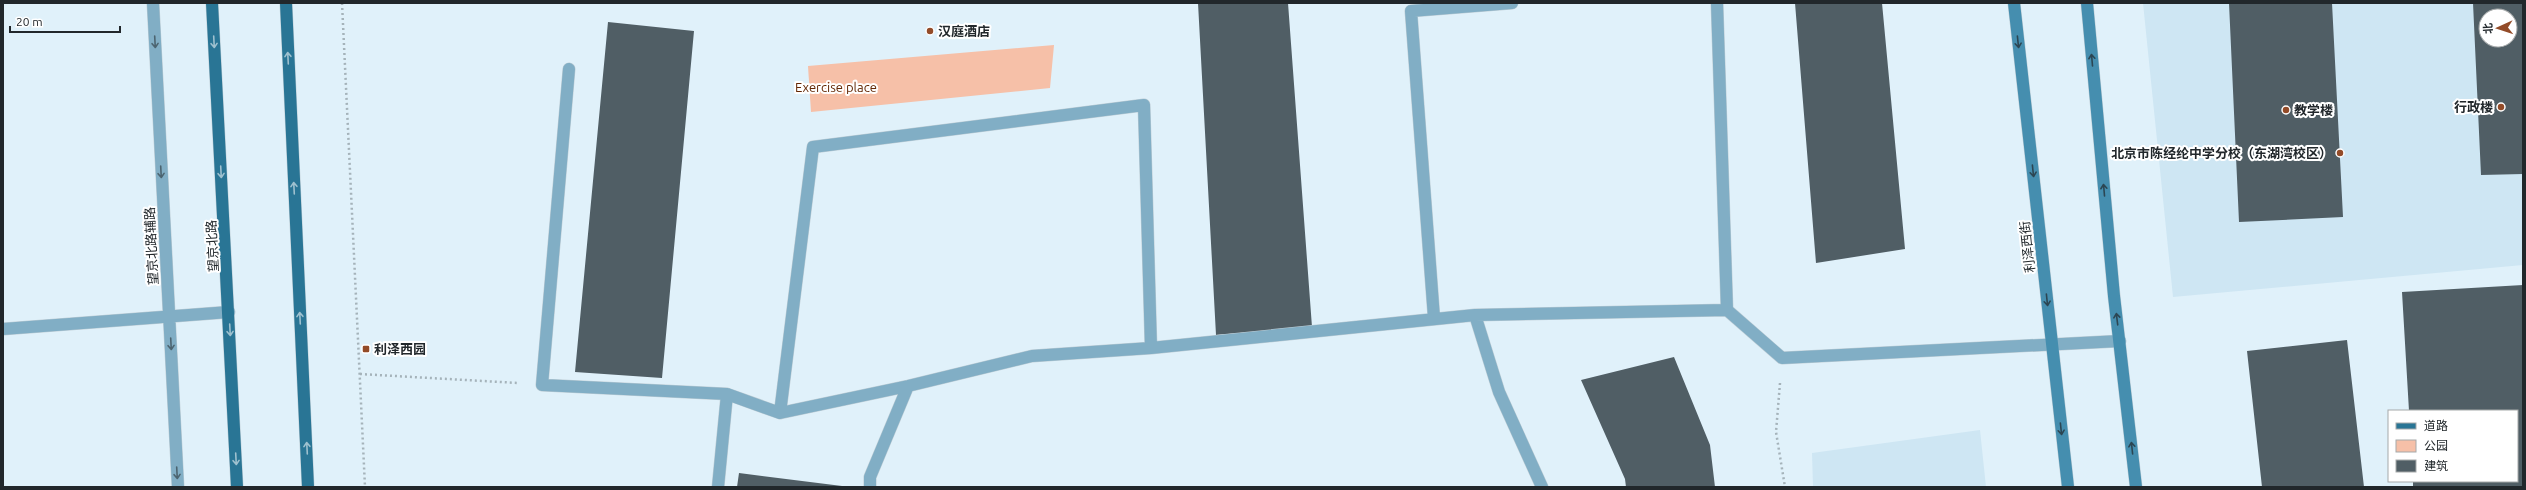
<svg xmlns="http://www.w3.org/2000/svg" width="2526" height="490" font-family="Ubuntu,'Noto Sans SC',sans-serif">
<style>
.built{fill:#cee6f3;fill-rule:evenodd}
.green{fill:#f6c0a8}
.building{fill:#505e65;fill-rule:evenodd}
.lines{fill:none;stroke-linecap:round;stroke-linejoin:round}
.street-casing{stroke:#becdd5;stroke-width:13}
.secondary-casing{stroke:#becdd5;stroke-width:13}
.primary-casing{stroke:#becdd5;stroke-width:13}
.path{stroke:#a5b3ba;stroke-width:2.5;stroke-dasharray:2 3;stroke-linecap:butt}
.street{stroke:#81aec5;stroke-width:12}
.secondary{stroke:#458eaf;stroke-width:12}
.primary{stroke:#297595;stroke-width:12}
.oneway{stroke:#4c6470}
.oneway2{stroke:#9fc1cf}
.oneway3{stroke:#2c4653}
.poi-dot{fill:#934b28;stroke:#fff;stroke-width:1.5}
.labels{text-anchor:middle;dominant-baseline:central;stroke-width:4;stroke-linejoin:round;paint-order:stroke}
.poi-label{font-size:13px;font-weight:bold;fill:#21272b;stroke:#fff;text-anchor:start}
.park-label{font-size:13px;fill:#622704;stroke:#fff}
.street-label{font-size:13px;fill:#21272b;stroke:#fff}
</style>
<rect width="100%" height="100%" fill="#e0f1fa"/>
<path class="built" d="M 2143,3 L 2523,3 L 2523,265 L 2173,297 ZM 2486,16 L 2510,16 L 2510,40 L 2486,40 Z
M 1980,430 L 1986,487 L 1813,487 L 1812,453 Z"/>
<path class="green" d="M 1054,45 L 1050,88 L 811,112 L 808,66 Z"/>
<path class="building" d="M 1198,3 L 1288,3 L 1312,327 L 1216,335 Z
M 1795,3 L 1882,3 L 1905,249 L 1816,263 Z
M 2229,3 L 2332,3 L 2343,217 L 2239,222 Z
M 2473,3 L 2523,3 L 2523,174 L 2481,175 ZM 2486,16 L 2510,16 L 2510,40 L 2486,40 Z
M 608,22 L 694,31 L 662,378 L 575,372 Z
M 2523,285 L 2523,487 L 2413,487 L 2413,481 L 2517,481 L 2517,411 L 2409,411 L 2402,292 Z
M 2347,340 L 2364,487 L 2262,487 L 2247,351 Z
M 1674,357 L 1710,445 L 1715,487 L 1626,487 L 1625,479 L 1581,380 Z
M 739,473 L 842,486 L 842,487 L 737,487 Z"/>
<g class="lines">
<defs>
<path id="street" d="M 153,3 L 178,487
M 1717,3 L 1727,310
M 569,69 L 542,385 L 727,394 L 780,413 L 908,386 L 1032,356 L 1151,348 L 1475,315 L 1727,310 L 1782,358 L 2120,341
M 1475,315 L 1499,392 L 1542,487
M 1434,318 L 1411,11 L 1512,3
M 3,329 L 229,312
M 780,413 L 813,147 L 1144,105 L 1151,348
M 718,487 L 727,394
M 870,487 L 870,477 L 908,386"/>
<path id="secondary" d="M 2014,3 L 2068,487
M 2087,3 L 2114,296 L 2136,487"/>
<path id="primary" d="M 212,3 L 237,487
M 286,3 L 308,487"/>
</defs>
<use href="#street" class="street-casing"/>
<use href="#secondary" class="secondary-casing"/>
<use href="#primary" class="primary-casing"/>
<path class="path" d="M 342,3 L 365,487
M 360,374 L 518,383
M 1780,383 L 1776,432 L 1785,487"/>
<use href="#street" class="street"/>
<use href="#secondary" class="secondary"/>
<use href="#primary" class="primary"/>
</g>
<defs><path id="oneway-shaft" d="M-6 0H5M1.5-3L5.5 0L1.5 3" fill="none" stroke-width="1.6" stroke-linecap="round" stroke-linejoin="round"/></defs>
<g class="oneway">
<use href="#oneway-shaft" transform="translate(155 42) rotate(87)"/>
<use href="#oneway-shaft" transform="translate(161 172) rotate(87)"/>
<use href="#oneway-shaft" transform="translate(171 344) rotate(87)"/>
<use href="#oneway-shaft" transform="translate(177 473) rotate(87)"/>
</g>
<g class="oneway2">
<use href="#oneway-shaft" transform="translate(214 42) rotate(87)"/>
<use href="#oneway-shaft" transform="translate(288 58) rotate(-93)"/>
<use href="#oneway-shaft" transform="translate(221 172) rotate(87)"/>
<use href="#oneway-shaft" transform="translate(294 188) rotate(-93)"/>
<use href="#oneway-shaft" transform="translate(300 318) rotate(-93)"/>
<use href="#oneway-shaft" transform="translate(230 330) rotate(87)"/>
<use href="#oneway-shaft" transform="translate(307 448) rotate(-93)"/>
<use href="#oneway-shaft" transform="translate(236 459) rotate(87)"/>
</g>
<g class="oneway3">
<use href="#oneway-shaft" transform="translate(2018 42) rotate(84)"/>
<use href="#oneway-shaft" transform="translate(2092 60) rotate(-95)"/>
<use href="#oneway-shaft" transform="translate(2033 171) rotate(84)"/>
<use href="#oneway-shaft" transform="translate(2104 190) rotate(-95)"/>
<use href="#oneway-shaft" transform="translate(2047 300) rotate(84)"/>
<use href="#oneway-shaft" transform="translate(2117 319) rotate(-97)"/>
<use href="#oneway-shaft" transform="translate(2061 429) rotate(84)"/>
<use href="#oneway-shaft" transform="translate(2132 448) rotate(-96)"/>
</g>
<g class="poi-dot">
<circle cx="930" cy="31" r="4"/>
<circle cx="2501" cy="107" r="4"/>
<circle cx="2286" cy="110" r="4"/>
<circle cx="2340" cy="153" r="4"/>
<rect x="362" y="345" width="8" height="8" rx="2"/>
</g>
<g class="labels">
<g class="poi-label">
<text x="938" y="31">汉庭酒店</text>
<text x="2493" y="107" text-anchor="end">行政楼</text>
<text x="2294" y="110">教学楼</text>
<text x="2332" y="153" text-anchor="end">北京市陈经纶中学分校（东湖湾校区）</text>
<text x="374" y="349">利泽西园</text>
</g>
<g class="park-label">
<text x="836" y="87">Exercise place</text>
</g>
<g class="street-label">
<text transform="translate(151 246) rotate(-93)">望京北路辅路</text>
<text transform="translate(212 246) rotate(-93)">望京北路</text>
<text transform="translate(2027 247) rotate(-96)">利泽西街</text>
</g>
</g>
<rect width="2526" height="490" fill="none" stroke="#21272b" stroke-width="8"/>
<rect x="2388" y="410" width="130" height="72" fill="#ffffff" stroke="#a6a9aa"/>
<rect x="2396" y="423" width="20" height="6" fill="#297595" stroke="#a6a9aa"/>
<text x="2424" y="430" font-size="12" fill="#21272b">道路</text>
<rect x="2396" y="440" width="20" height="12" fill="#f6c0a8" stroke="#a6a9aa"/>
<text x="2424" y="450" font-size="12" fill="#21272b">公园</text>
<rect x="2396" y="460" width="20" height="12" fill="#505e65" stroke="#a6a9aa"/>
<text x="2424" y="470" font-size="12" fill="#21272b">建筑</text>
<g transform="translate(2498 28) rotate(267)"><circle r="19" fill="#ffffff" stroke="#a6a9aa"/>
<path d="M0-3L7 15L0 10L-7 15Z" fill="#934b28"/>
<text y="-6" font-size="11" font-weight="bold" text-anchor="middle" fill="#21272b">北</text>
</g>
<path d="M10 26v6h110v-6" fill="none" stroke="#21272b" stroke-width="2"/>
<text x="16" y="26" font-size="12" fill="#21272b" stroke="#ffffff" stroke-width="3" paint-order="stroke">20 m</text>
</svg>
